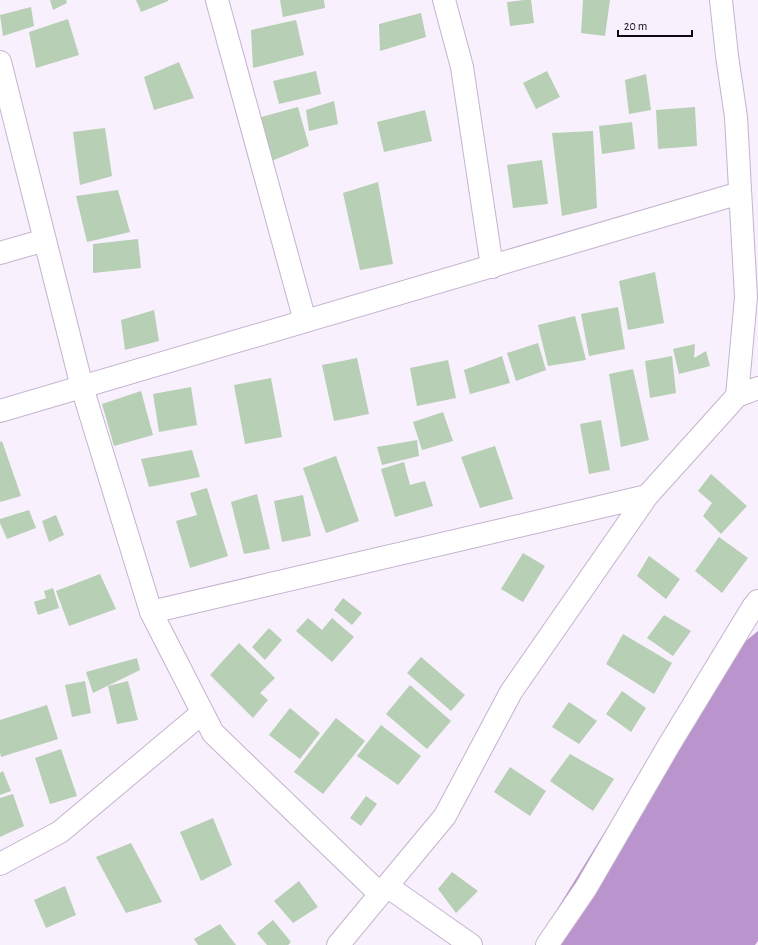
<svg xmlns="http://www.w3.org/2000/svg" width="758" height="945" font-family="'Alegreya Sans',sans-serif">
<style>
.water{fill:#b994cd}
.building{fill:#b7cfb4}
.lines{fill:none;stroke-linecap:round;stroke-linejoin:round}
.minor-casing{stroke:#c5b3cf;stroke-width:24}
.minor{stroke:#fff;stroke-width:22}
</style>
<rect width="100%" height="100%" fill="#f8f0fc"/>
<path class="water" d="M 758,631 L 758,941 L 755,945 L 535,945 L 699,679 Z"/>
<path class="building" d="M 50,0 L 66,0 L 67,3 L 53,10 Z
M 136,0 L 168,0 L 168,1 L 141,12 Z
M 280,0 L 324,0 L 325,8 L 283,17 Z
M 524,0 L 531,0 L 534,23 L 510,26 L 507,2 Z
M 583,0 L 610,0 L 605,36 L 581,33 Z
M 31,7 L 34,26 L 3,36 L 0,15 Z
M 421,13 L 426,37 L 380,51 L 379,24 Z
M 68,19 L 79,55 L 36,68 L 29,32 Z
M 296,20 L 304,55 L 253,68 L 251,30 Z
M 179,62 L 194,98 L 154,110 L 144,77 Z
M 316,71 L 321,94 L 279,104 L 273,81 Z
M 547,71 L 560,97 L 536,109 L 523,83 Z
M 646,74 L 651,110 L 629,114 L 625,80 Z
M 334,101 L 338,124 L 309,131 L 306,110 Z
M 298,107 L 309,146 L 264,164 L 254,119 Z
M 695,107 L 697,146 L 658,149 L 656,110 Z
M 425,110 L 432,141 L 384,152 L 377,122 Z
M 632,122 L 635,149 L 602,154 L 599,126 Z
M 105,128 L 112,176 L 80,185 L 73,132 Z
M 593,131 L 597,208 L 562,216 L 552,133 Z
M 542,160 L 548,204 L 513,208 L 507,165 Z
M 378,182 L 393,264 L 360,270 L 343,193 Z
M 118,190 L 130,232 L 87,242 L 76,196 Z
M 138,239 L 141,268 L 93,273 L 93,244 Z
M 655,272 L 664,323 L 628,330 L 619,281 Z
M 618,307 L 625,349 L 589,356 L 581,314 Z
M 154,310 L 159,341 L 125,350 L 121,320 Z
M 575,316 L 586,360 L 548,366 L 538,325 Z
M 538,343 L 546,370 L 516,381 L 507,353 Z
M 695,344 L 694,358 L 706,351 L 710,366 L 679,374 L 673,349 Z
M 502,356 L 510,383 L 470,394 L 464,370 Z
M 672,356 L 676,393 L 650,398 L 645,361 Z
M 357,358 L 369,414 L 334,421 L 322,365 Z
M 448,360 L 456,398 L 417,406 L 410,368 Z
M 633,369 L 649,440 L 621,447 L 609,374 Z
M 271,378 L 282,437 L 245,444 L 234,385 Z
M 191,387 L 197,425 L 159,432 L 153,394 Z
M 141,391 L 153,435 L 114,446 L 102,404 Z
M 443,412 L 453,441 L 422,450 L 413,422 Z
M 601,420 L 610,470 L 589,474 L 580,424 Z
M 417,440 L 419,456 L 382,465 L 377,447 Z
M 2,441 L 21,496 L 0,502 L 0,442 Z
M 495,446 L 513,499 L 480,508 L 461,457 Z
M 192,450 L 200,477 L 149,487 L 141,459 Z
M 336,456 L 359,521 L 326,533 L 303,468 Z
M 404,462 L 410,485 L 425,481 L 433,506 L 395,517 L 381,469 Z
M 711,474 L 747,506 L 721,534 L 703,516 L 712,503 L 698,491 Z
M 207,488 L 228,556 L 190,568 L 176,521 L 197,515 L 190,493 Z
M 257,494 L 270,549 L 244,554 L 231,502 Z
M 303,495 L 311,536 L 282,542 L 274,501 Z
M 29,510 L 36,528 L 7,539 L 0,523 L 0,519 Z
M 56,515 L 64,535 L 49,542 L 42,521 Z
M 719,537 L 748,558 L 722,593 L 695,571 Z
M 523,553 L 545,566 L 523,602 L 501,589 Z
M 649,556 L 680,579 L 666,599 L 637,576 Z
M 100,574 L 116,609 L 69,626 L 56,591 Z
M 53,588 L 59,608 L 38,615 L 34,602 L 46,598 L 44,591 Z
M 343,598 L 362,613 L 352,625 L 334,610 Z
M 664,615 L 691,631 L 673,656 L 647,638 Z
M 308,618 L 322,630 L 332,618 L 354,637 L 332,662 L 296,631 Z
M 269,628 L 282,640 L 265,660 L 252,647 Z
M 623,634 L 672,663 L 654,694 L 606,664 Z
M 239,643 L 275,678 L 260,693 L 268,700 L 253,718 L 210,675 Z
M 421,657 L 465,695 L 451,711 L 407,673 Z
M 137,658 L 140,670 L 93,693 L 86,672 Z
M 85,681 L 91,713 L 72,717 L 65,685 Z
M 128,681 L 138,720 L 117,724 L 108,686 Z
M 410,685 L 451,721 L 427,749 L 386,714 Z
M 622,691 L 646,708 L 631,732 L 606,714 Z
M 569,702 L 597,721 L 579,744 L 552,727 Z
M 47,705 L 58,739 L 1,757 L 0,752 L 0,720 Z
M 290,708 L 320,733 L 300,759 L 269,735 Z
M 336,718 L 365,741 L 323,794 L 294,772 Z
M 381,725 L 421,756 L 398,785 L 357,756 Z
M 61,749 L 77,796 L 50,804 L 35,758 Z
M 570,754 L 614,779 L 593,811 L 550,781 Z
M 510,767 L 546,791 L 530,816 L 494,792 Z
M 3,771 L 11,791 L 0,795 L 0,773 Z
M 13,794 L 24,826 L 0,837 L 0,798 Z
M 366,796 L 377,804 L 361,826 L 350,818 Z
M 213,818 L 232,865 L 201,881 L 180,832 Z
M 131,843 L 162,902 L 126,913 L 96,857 Z
M 452,872 L 478,891 L 456,913 L 438,889 Z
M 299,881 L 318,907 L 293,923 L 274,901 Z
M 65,886 L 76,915 L 46,928 L 34,900 Z
M 273,920 L 291,942 L 288,945 L 267,945 L 257,933 Z
M 220,924 L 236,945 L 198,945 L 194,939 Z"/>
<g class="lines">
<defs>
<path id="minor" d="M 217,0 L 305,321
M 444,0 L 462,67 L 492,267
M 0,62 L 82,387 L 151,612 L 213,733 L 380,894
M 0,253 L 45,240
M 737,396 L 758,388
M 0,411 L 740,193
M 151,612 L 647,496
M 0,864 L 60,832 L 202,713
M 387,886 L 471,945
M 338,945 L 445,816 L 511,692 L 647,496 L 737,396 L 746,297 L 736,117 L 727,56 L 721,0
M 547,945 L 586,888 L 669,745 L 753,607 L 758,601"/>
</defs>
<use href="#minor" class="minor-casing"/>
<use href="#minor" class="minor"/>
</g>
<path d="M618 30v6h74v-6" fill="none" stroke="#0f0912" stroke-width="2"/>
<text x="624" y="30" font-size="12" fill="#0f0912" stroke="#f8f0fc" stroke-width="3" paint-order="stroke">20 m</text>
</svg>
